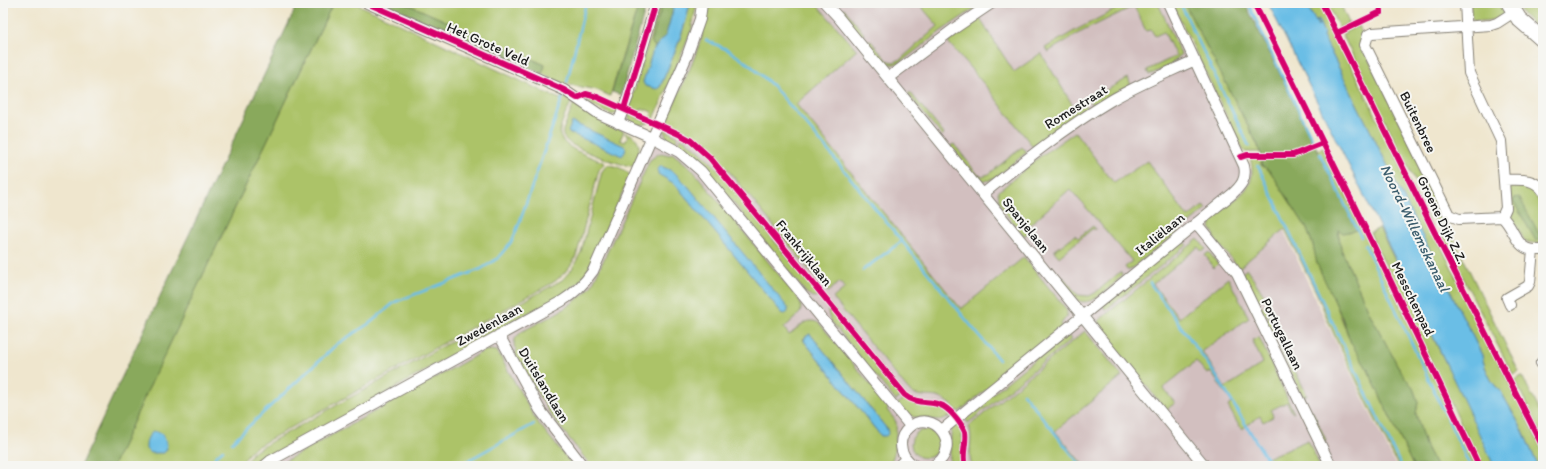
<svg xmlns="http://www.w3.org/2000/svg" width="1546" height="469" font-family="Itim,sans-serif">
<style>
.industrial{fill:#d2bfbf}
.green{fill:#acc368;stroke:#647042;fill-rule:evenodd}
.forest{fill:#89a95c;stroke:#52623c}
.water{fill:#6abee6;stroke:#436d81}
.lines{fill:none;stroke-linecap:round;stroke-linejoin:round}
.stream{stroke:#6abee6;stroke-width:2.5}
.street-casing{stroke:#868175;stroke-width:12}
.secondary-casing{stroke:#868175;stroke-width:17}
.street{stroke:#fff;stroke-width:10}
.secondary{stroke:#fff;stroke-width:15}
.cycleway-casing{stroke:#f6f6f2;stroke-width:8}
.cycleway{stroke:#d6006c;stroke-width:6}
.labels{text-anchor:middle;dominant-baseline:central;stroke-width:4;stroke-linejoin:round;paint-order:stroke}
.street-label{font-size:14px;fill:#1c1c1c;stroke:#f6f6f2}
.water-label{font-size:15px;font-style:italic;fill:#3b5d6d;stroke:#f6f6f2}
</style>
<rect width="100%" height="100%" fill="#f6f6f2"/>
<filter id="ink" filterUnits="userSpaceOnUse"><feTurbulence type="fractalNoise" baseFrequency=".025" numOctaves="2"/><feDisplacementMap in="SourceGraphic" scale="8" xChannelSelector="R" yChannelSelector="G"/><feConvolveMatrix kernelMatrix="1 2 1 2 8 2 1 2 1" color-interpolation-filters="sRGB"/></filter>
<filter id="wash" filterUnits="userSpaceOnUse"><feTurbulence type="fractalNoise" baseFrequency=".012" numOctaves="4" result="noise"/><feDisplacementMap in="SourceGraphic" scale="16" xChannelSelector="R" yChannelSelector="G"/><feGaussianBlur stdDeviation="0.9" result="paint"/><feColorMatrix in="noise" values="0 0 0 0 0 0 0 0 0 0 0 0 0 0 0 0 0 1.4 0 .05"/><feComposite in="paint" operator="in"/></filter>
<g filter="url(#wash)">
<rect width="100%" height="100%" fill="#efe6ce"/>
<path class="industrial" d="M 702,3 L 1168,3 L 1241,157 L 1264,188 L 1335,341 L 1396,466 L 266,466 L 570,296 L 657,124 Z"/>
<path class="green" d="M 333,3 L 355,3 L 555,97 L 561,99 L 563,93 L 573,98 C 569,108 562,119 560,130 C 557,148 592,156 605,163 L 599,170 L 577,254 C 572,265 565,274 554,282 L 258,446 L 250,451 L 240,466 L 113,466 L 146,394 Z
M 405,3 L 639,3 L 610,96 L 597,90 L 565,84 L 542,74 L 545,65 Z
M 660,3 L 663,3 L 651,41 L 655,47 L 643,82 L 660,87 C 672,59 684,33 690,3 L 697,3 L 691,32 L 654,119 L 651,117 L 652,112 L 642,108 L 639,112 L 629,108 Z
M 709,3 L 814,3 L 819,7 L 857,50 L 796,104 L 961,309 L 1024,257 L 1067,310 L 1067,316 L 1061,324 L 1062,327 L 959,412 C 952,405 946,399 937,397 C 927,395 918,398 909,391 L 833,298 L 845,288 L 840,282 L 828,292 L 714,153 L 691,134 L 666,121 C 683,83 704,45 709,3 Z
M 918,3 L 983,3 L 941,31 L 901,62 C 883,70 876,55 866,43 L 870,40 L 888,61 L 894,62 L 901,59 L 938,26 Z
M 1128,3 L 1158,3 L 1181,54 L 1176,60 L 1172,63 L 1172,65 L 1149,75 L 1147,70 L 1176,56 L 1164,32 L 1155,36 L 1151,30 L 1146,31 L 1134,6 L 1077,34 L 1048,52 L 1045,48 L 1076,30 Z
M 1172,3 L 1184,3 C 1204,40 1223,76 1241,113 C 1247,126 1256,139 1260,152 L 1245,152 L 1243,150 Z
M 1306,3 L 1320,3 L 1543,451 L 1543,466 L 1538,466 L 1522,429 L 1500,390 C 1492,386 1483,365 1482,355 L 1323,36 L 1324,33 L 1318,19 L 1319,25 L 1317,26 Z
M 1327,3 L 1340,3 L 1349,23 L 1339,28 Z
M 1470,3 L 1504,3 C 1510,22 1485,21 1474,21 L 1471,16 Z
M 1516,3 L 1543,3 L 1543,33 L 1524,16 Z
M 844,8 L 864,34 L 861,37 L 842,14 L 842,10 Z
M 980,19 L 1014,72 L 1041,53 L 1075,109 L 1084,104 L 1087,109 L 1033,147 L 989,90 L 948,42 Z
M 1359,25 L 1362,34 L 1360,42 L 1448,218 L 1445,221 L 1437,225 L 1342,34 Z
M 1128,78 L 1131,85 L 1093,106 L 1089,100 Z
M 910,92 L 944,134 L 942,136 L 908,94 Z
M 586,97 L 590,97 L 621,110 L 619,112 L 612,115 L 593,106 L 585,99 Z
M 575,100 L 610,125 L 624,131 L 620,140 L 625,142 L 628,136 L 625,134 L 626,132 C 644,139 640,151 634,166 C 625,168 573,148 567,141 C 563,138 562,134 563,130 Z
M 627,113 L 649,123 L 637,126 L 631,123 Z
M 663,128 L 678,137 L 675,144 L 667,139 Z
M 1075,132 L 1114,183 L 1147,161 L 1188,217 L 1203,206 L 1207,209 L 1130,270 L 1127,270 L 1125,267 L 1132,261 L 1070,189 L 1025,229 L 1028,233 L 1024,236 L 1001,208 L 1002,206 L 999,201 L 998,192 L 1038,158 Z
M 681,138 C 712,155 734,191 756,218 C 777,245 799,270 821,296 L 813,297 L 806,293 L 707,170 L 689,153 L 677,145 Z
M 954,144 L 978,175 L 982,176 L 989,174 L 1022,147 L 1027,152 L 995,178 C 988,182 982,181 975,177 L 950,146 Z
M 1323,148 L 1378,258 L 1476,466 L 1436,466 L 1425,445 L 1416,414 L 1418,402 L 1413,388 L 1400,370 L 1370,314 L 1341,249 L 1338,230 L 1349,232 L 1356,229 L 1317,150 Z
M 661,153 L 670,155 L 672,153 L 691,168 L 797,297 C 801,302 802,307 800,313 L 784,328 L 789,335 C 799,328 807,315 820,324 L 889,407 L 887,410 C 890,414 894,418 896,422 C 897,426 895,454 893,457 C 892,461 888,463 885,466 L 591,466 L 550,414 L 514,353 L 517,351 L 514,346 L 515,339 L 521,332 C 545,319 574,307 592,285 L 650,160 L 657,155 ZM 674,172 L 687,185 L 783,314 L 675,184 L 666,178 ZM 810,334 L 887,429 L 888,431 L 881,436 L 804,341 L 803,339 Z
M 1253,157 L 1261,157 L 1261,165 L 1270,171 L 1306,227 L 1351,343 L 1368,370 L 1413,466 L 1398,466 L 1335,337 L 1317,294 L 1285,229 L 1239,268 L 1213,237 L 1215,236 L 1210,227 C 1212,219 1216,215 1222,210 C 1242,194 1258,186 1250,158 Z
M 607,165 C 615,165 625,169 630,175 L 588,270 L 579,282 L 561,297 L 497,329 L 260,466 L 244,466 L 252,453 L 274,440 L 562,280 L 572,269 L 581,252 L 602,171 Z
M 1531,183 L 1540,192 L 1535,195 L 1543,208 L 1543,244 L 1526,242 L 1524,240 L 1510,213 L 1509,191 L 1512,184 Z
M 1093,226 L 1096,229 L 1092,229 L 1059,257 L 1054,251 L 1075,235 L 1078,238 Z
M 1448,227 L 1519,372 L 1513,375 L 1442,237 L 1441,232 Z
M 1379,228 L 1474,420 L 1494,466 L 1481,466 L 1370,233 Z
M 1182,239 L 1187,245 L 1106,310 L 1102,305 Z
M 1198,239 L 1206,249 L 1202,252 L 1198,247 L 1153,284 L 1179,318 L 1228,278 L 1249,318 L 1202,351 L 1225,388 L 1263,363 L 1252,340 L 1259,337 L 1294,413 L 1292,412 L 1287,402 L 1271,410 L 1273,417 L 1263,422 L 1260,416 L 1242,429 L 1236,421 L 1228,406 L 1232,403 L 1211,372 L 1207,374 L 1196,361 L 1163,388 L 1175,403 L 1166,410 L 1100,329 L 1102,327 L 1098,321 Z
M 1209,252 L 1218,264 L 1214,268 L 1205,255 Z
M 1247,269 L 1265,297 L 1256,302 L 1242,273 Z
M 1120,272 L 1122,274 L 1121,277 C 1111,286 1090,310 1076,299 C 1070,294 1066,287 1061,282 L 1063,277 L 1078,295 L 1089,296 L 1095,293 Z
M 829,304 L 902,394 L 896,401 L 830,320 L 828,313 Z
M 1265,305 L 1270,314 L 1264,317 L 1259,308 Z
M 1271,316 L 1282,337 L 1275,340 L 1265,320 Z
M 1085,331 L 1122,376 L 1055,431 L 1084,466 L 972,466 C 967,453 974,440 969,426 Z
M 1067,333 L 1072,339 L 968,423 L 964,417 Z
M 1283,346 L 1307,395 L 1304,396 L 1301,394 L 1279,348 Z
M 490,350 L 497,351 L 536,420 L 573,466 L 276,466 L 484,351 Z
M 1522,376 L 1543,417 L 1543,438 L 1515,380 Z
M 905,398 C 915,408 927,403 939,407 C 944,409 948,413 952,416 L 940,420 L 914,417 L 906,413 L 897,404 Z
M 1312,410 L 1326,440 L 1323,442 L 1309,411 Z
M 957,423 L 962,434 L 961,466 L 950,466 C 949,463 951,430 952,428 C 952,427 956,424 957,423 Z
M911 444a14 14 0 1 1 28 0a14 14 0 1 1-28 0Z
M 1308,440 L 1320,466 L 1268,466 L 1264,459 Z"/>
<path class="forest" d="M 298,3 L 333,3 L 146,394 L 113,466 L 80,466 Z
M 383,3 L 405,3 L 545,65 L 542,74 Z
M 639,3 L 647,3 L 621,95 L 612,92 Z
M 663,3 L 675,3 L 666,35 L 655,47 L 651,41 Z
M 1184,3 L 1245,3 L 1357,230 L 1343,233 L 1338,230 L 1341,249 L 1370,314 L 1400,370 L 1413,388 L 1418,402 L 1416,414 L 1425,445 L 1436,466 L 1413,466 L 1368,370 L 1351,343 L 1342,317 L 1317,264 L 1313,245 L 1306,227 L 1270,171 L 1261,165 L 1262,159 L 1258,145 Z
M 1519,197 L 1542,239 L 1536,241 L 1513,201 L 1514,198 Z"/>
<path class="water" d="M 675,3 L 690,3 C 684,33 672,59 660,87 L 657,89 L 645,86 L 643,82 L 653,50 L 666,35 Z
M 1268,3 L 1306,3 L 1318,26 L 1319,25 L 1316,20 L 1318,19 L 1324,33 L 1323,36 L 1482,355 C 1483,365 1492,386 1500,390 L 1522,429 L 1538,466 L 1494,466 C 1423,310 1344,157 1268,3 Z
M 572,122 L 624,146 L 626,148 L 625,152 L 622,156 L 568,132 Z
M 661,166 L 674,172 L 687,185 L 788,308 L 788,312 L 785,314 L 782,313 L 675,184 L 658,174 L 658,169 Z
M 810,334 L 887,429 L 888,434 L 886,436 L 881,436 L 804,341 L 805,337 Z
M 154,431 L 162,434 L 166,442 L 167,449 L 164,453 L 150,453 L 146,449 C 146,441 147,436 154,431 Z"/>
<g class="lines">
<path class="stream" d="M 1180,3 L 1249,146
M 1248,3 L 1312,139
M 706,40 L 728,50 L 750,65 L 772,85 L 812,131 L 999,360
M 567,82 L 586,3
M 1320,154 L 1361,237
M 1258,166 L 1401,466
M 1365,245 L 1470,466
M 863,270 L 902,241
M 1150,283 L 1215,374 L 1271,466
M 1023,393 L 1081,466
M 232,442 L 337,344 L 370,323 L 395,302 L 481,269 L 497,259 L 512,241 L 519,224 L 563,96
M 209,466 L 216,456 L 223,450
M 458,466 L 534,424"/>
</g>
</g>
<g filter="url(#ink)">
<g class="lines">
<defs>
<path id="street" d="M 367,3 L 564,90 L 599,114 L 651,137 L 679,152 L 701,171 L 910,426
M 825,3 L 838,17 L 1205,466
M 1465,3 L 1469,73 L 1501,141 L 1506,208 L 1502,217
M 1514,12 L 1497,23 L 1491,25 L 1372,33 L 1368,35 L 1365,45 L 1449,215 L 1459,219 L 1502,217 C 1512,225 1515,243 1526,248 C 1531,251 1538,250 1543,250
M 888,78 L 955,28 L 992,3
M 618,123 L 628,97 L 656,3
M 1504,180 C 1519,180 1534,177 1543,191
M 983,194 C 1024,161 1065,128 1110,101 C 1137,85 1167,73 1195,60
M 1196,223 L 1237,273 L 1331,466
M 1510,305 L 1507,298 L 1528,286 L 1530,282 L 1533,250
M 499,335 L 540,410 L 583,466
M 1543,361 L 1541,363 L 1543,366
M 942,430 L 1231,195 C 1241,186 1247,179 1244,166 L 1168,3
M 264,466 L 270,461 L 562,301 C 575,293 584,284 593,271 L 687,56 L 700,19 L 702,3
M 898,466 L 906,459
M 915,466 C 907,461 901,454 901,444 C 901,438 904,432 909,428 C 932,405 966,447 933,466"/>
<path id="secondary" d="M 1509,3 L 1519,19 L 1543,40"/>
</defs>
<use href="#street" class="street-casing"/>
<use href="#secondary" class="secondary-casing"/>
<use href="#street" class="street"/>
<use href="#secondary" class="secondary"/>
<defs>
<path id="cycleway" d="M 367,3 L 564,90 L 577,98 L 586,94 L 597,97 L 681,135 L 690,140 L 710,158 L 905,395 C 918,406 930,399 943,406 C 948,409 953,414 957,419 C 960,423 963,427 965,432 C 967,443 961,455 965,466
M 1254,3 L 1370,238 L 1479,466
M 1322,3 L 1434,231 L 1543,447
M 1337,33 L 1381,12 L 1380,3
M 624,109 L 656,3
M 1241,157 L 1247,155 L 1293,155 L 1323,143"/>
</defs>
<use href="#cycleway" class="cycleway-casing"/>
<use href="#cycleway" class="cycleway"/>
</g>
</g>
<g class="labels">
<g class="street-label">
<text transform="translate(488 44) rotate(24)">Het Grote Veld</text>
<text transform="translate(1076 107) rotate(-32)">Romestraat</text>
<text transform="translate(1418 122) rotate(64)">Buitenbree</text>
<text transform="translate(1442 220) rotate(64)">Groene Dijk Z.Z.</text>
<text transform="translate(1026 225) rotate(51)">Spanjelaan</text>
<text transform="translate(1160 234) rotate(-39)">Italiëlaan</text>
<text transform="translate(804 253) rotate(51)">Frankrijklaan</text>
<text transform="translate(1413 299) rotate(64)">Messchenpad</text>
<text transform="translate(489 325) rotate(-29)">Zwedenlaan</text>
<text transform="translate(1282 334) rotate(64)">Portugallaan</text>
<text transform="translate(544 385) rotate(59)">Duitslandlaan</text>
</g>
<g class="water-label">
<text transform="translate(1415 228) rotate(64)">Noord-Willemskanaal</text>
</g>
</g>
<rect width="1546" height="469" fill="none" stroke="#f6f6f2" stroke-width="16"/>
</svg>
